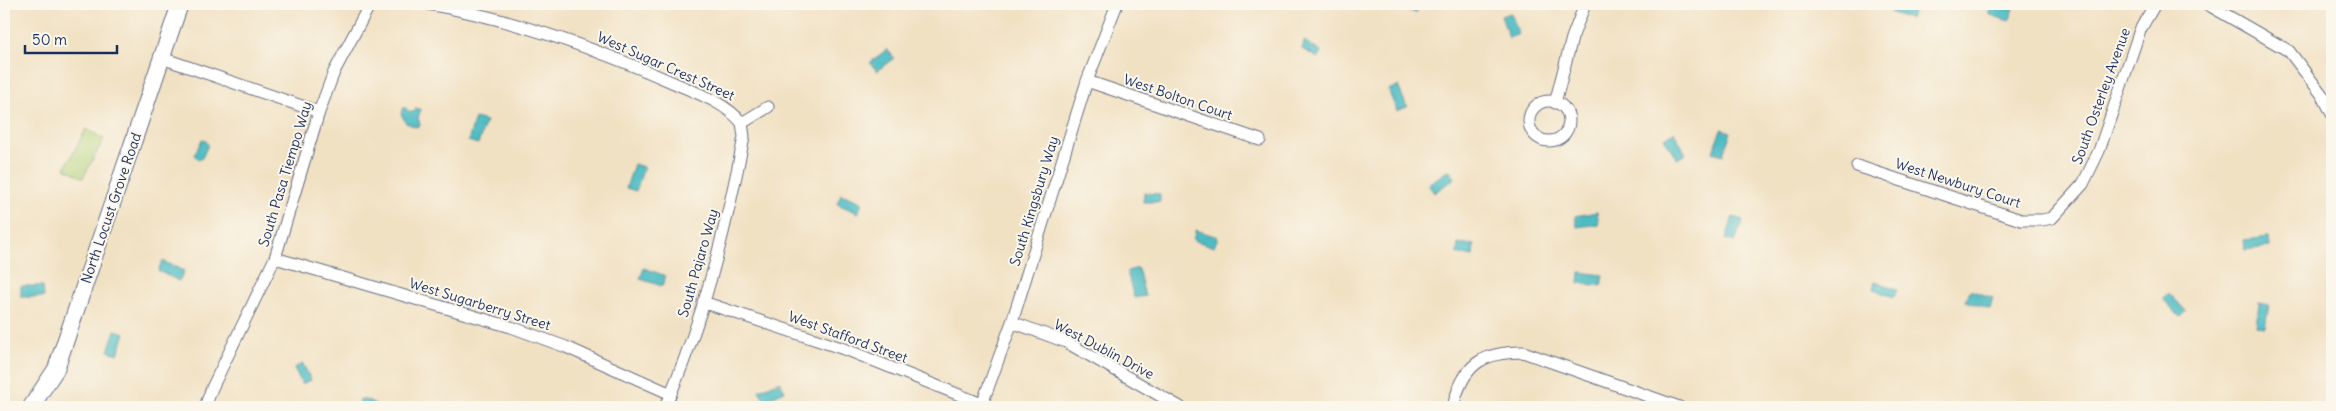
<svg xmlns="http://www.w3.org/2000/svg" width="2336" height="411" font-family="Delius,sans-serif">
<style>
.green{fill:#b0d078;stroke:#66806b}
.water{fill:#4dbcc2;stroke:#347690}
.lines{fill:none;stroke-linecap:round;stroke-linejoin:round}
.street-casing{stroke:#666d81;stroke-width:13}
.secondary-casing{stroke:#666d81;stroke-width:18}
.street{stroke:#fff;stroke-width:11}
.secondary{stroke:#fff;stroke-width:16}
.labels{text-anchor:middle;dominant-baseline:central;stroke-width:4;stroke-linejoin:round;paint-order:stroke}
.street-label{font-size:14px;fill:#1b2f5e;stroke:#fbf7ec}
</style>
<rect width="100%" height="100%" fill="#fbf7ec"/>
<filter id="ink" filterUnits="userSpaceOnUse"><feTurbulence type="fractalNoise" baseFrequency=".02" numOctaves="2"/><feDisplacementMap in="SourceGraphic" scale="10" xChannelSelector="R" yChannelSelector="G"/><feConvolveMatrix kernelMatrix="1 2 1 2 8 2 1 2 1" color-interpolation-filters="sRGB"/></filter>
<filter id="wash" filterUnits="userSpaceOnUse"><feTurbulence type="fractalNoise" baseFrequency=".0096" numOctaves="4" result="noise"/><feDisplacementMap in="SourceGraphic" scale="20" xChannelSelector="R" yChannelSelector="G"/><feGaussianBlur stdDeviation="1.12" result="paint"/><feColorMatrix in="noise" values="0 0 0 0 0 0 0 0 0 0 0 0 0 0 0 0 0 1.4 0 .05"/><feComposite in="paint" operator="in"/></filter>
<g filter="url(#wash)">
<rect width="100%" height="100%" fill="#f1e1c3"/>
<path class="green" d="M 86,129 L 104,139 L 83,178 L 65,168 Z"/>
<path class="water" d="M 1394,4 L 1419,4 L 1416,13 Z
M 1892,4 L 1914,9 L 1910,19 L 1890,12 Z
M 1992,4 L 2014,9 L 2009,21 L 1988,14 Z
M 1511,13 L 1519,34 L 1509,38 L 1501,16 Z
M 1304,41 L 1321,52 L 1318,58 L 1302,49 Z
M 887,49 L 894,58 L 877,71 L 870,63 Z
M 1398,86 L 1407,107 L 1397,111 L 1388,90 Z
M 403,108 L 406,108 L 410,112 L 414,112 L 416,108 L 421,110 L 418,117 L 420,125 L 416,127 L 406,123 L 401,114 Z
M 475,118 L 486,121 L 478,144 L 468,141 Z
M 1721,129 L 1731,132 L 1723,155 L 1713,152 Z
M 1674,132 L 1686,154 L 1677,159 L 1664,138 Z
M 202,140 L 206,141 L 208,145 L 202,158 L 199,160 L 194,155 Z
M 634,164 L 644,167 L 636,191 L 626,188 Z
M 1449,170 L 1455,178 L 1434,193 L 1428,184 Z
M 1144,193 L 1160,194 L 1160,202 L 1143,202 Z
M 841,194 L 862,202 L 858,213 L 837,204 Z
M 1597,212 L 1599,224 L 1577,227 L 1575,216 Z
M 1733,217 L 1743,220 L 1735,242 L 1726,239 Z
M 1196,230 L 1218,237 L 1214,247 L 1193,240 Z
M 2268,237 L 2269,247 L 2245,250 L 2244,240 Z
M 1458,243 L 1474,245 L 1473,256 L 1457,254 Z
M 162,261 L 184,271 L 179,281 L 158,271 Z
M 644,268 L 666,276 L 662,286 L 640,279 Z
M 1138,268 L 1145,296 L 1134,298 L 1127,271 Z
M 1580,272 L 1603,275 L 1601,286 L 1579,283 Z
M 1875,281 L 1897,289 L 1894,297 L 1873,290 Z
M 21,286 L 43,286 L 44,297 L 21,297 Z
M 1970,290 L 1993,298 L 1990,309 L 1966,301 Z
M 2169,293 L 2186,311 L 2180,317 L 2163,299 Z
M 2259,303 L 2269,305 L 2265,327 L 2256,326 Z
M 115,330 L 125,333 L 118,354 L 108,351 Z
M 303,364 L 311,380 L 302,384 L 294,368 Z
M 780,381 L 785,391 L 764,400 L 759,390 Z
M 360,399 L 370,401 L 379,407 L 362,407 L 359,404 Z"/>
</g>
<g filter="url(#ink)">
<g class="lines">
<defs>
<path id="street" d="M 428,4 C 513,19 595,48 674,83 C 697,93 726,103 742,123 L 768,107
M 2207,4 L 2289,51 L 2323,96 L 2332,114
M 162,58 L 319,112
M 1087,81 L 1260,140
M1529 121a20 20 0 1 1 40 0a20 20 0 1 1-40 0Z
M 1555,103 L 1572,38 L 1585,4
M 1857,166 L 2021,220 L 2042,220 L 2052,218 L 2083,184 L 2099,151 L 2140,30 L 2155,4
M 275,258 L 511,327 L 566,347 L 671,394
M 703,302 L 847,350 L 982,404
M 1012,322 L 1066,342 L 1180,407
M 205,407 L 212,388 L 275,258 L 319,112 L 334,72 L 370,4
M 665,407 C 703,321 726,229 744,137 L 742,123
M 981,407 L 1012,322 L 1087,81 L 1117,4
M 1453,407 C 1463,365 1481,352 1523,352 L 1679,407"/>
<path id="secondary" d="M 31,407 L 56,369 L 180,4"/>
</defs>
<use href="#street" class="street-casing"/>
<use href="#secondary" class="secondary-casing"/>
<use href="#street" class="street"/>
<use href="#secondary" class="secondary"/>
</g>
</g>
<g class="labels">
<g class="street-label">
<text transform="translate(666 66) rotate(24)">West Sugar Crest Street</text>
<text transform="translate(2101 96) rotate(-70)">South Osterley Avenue</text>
<text transform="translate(1178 97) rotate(19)">West Bolton Court</text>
<text transform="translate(285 174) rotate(-73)">South Pasa Tiempo Way</text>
<text transform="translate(1958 183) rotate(18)">West Newbury Court</text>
<text transform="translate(1034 201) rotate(-73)">South Kingsbury Way</text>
<text transform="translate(111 208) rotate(-71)">North Locust Grove Road</text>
<text transform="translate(698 263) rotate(-74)">South Pajaro Way</text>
<text transform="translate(480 304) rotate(17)">West Sugarberry Street</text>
<text transform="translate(848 337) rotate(20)">West Stafford Street</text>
<text transform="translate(1104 349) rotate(28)">West Dublin Drive</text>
</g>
</g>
<rect width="2336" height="411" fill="none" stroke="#fbf7ec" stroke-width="20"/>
<path d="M25 45v8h92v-8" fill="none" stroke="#1b2f5e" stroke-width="2.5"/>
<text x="32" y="45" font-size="15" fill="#1b2f5e" stroke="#fbf7ec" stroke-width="4" paint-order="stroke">50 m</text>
</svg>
